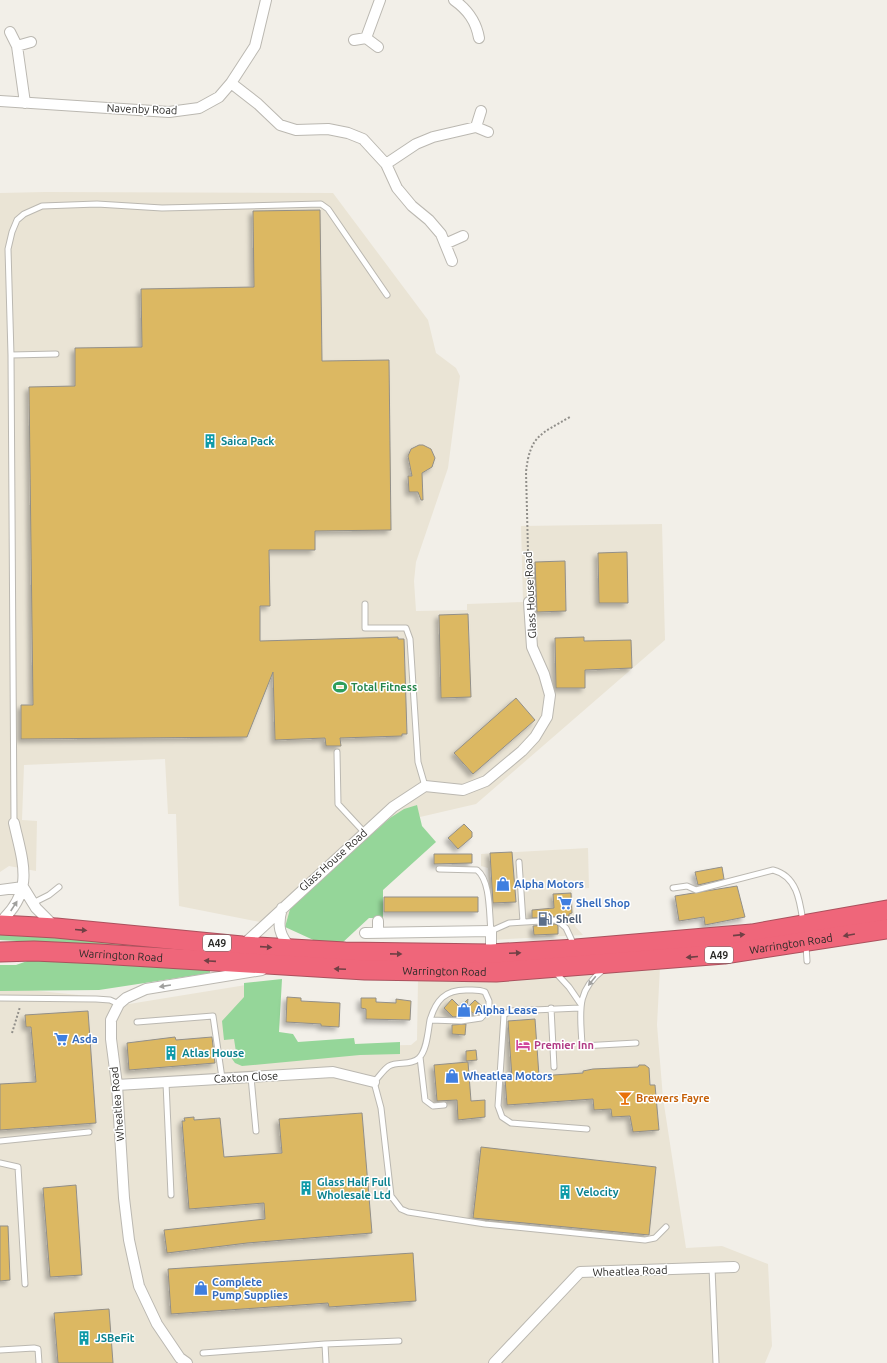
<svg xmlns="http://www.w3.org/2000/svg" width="887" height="1363" font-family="Ubuntu,sans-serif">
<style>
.built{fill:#eae4d5}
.green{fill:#95d699}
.building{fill:#dcb862;stroke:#928f89;filter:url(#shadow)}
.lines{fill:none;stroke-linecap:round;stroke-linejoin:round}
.lane-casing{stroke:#bbb8b1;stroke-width:7}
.street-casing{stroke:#bbb8b1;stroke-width:12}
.highway-casing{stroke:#ab515d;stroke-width:21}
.path{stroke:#918f8a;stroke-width:2;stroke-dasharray:2 2;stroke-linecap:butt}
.lane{stroke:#fff;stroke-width:5}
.street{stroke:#fff;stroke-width:10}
.highway{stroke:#ef667a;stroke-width:19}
.oneway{fill:#a0a09e}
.oneway2{fill:#704045}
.labels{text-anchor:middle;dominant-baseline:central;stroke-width:3;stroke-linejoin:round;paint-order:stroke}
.shield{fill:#fff;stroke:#6b6b68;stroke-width:1}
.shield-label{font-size:10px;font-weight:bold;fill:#2c2b28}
.street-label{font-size:11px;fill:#2c2b28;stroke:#fff}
.culture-label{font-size:11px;font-weight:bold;fill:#0d838f;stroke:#fff;text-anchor:start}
.leisure-label{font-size:11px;font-weight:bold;fill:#27864d;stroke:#fff;text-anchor:start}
.shop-label{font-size:11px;font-weight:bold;fill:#366cbe;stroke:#fff;text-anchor:start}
.service-label{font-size:11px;font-weight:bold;fill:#4e5e75;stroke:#fff;text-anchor:start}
.hotel-label{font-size:11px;font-weight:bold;fill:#b23c85;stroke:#fff;text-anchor:start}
.food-label{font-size:11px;font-weight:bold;fill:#c56008;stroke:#fff;text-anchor:start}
</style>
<defs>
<filter id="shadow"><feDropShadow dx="-3.5" dy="3.5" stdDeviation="2" flood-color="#0004"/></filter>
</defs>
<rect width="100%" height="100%" fill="#f2efe8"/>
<path class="built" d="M 45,192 L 333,193 L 428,320 L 436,353 L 456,368 L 460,376 L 448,468 L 416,562 L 414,581 L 416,611 L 467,610 L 467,604 L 523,602 L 521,526 L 662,524 L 665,640 L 476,804 L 420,817 L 416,805 L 290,909 L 285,927 L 179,906 L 176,814 L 168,814 L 165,759 L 24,765 L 22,820 L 37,821 L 36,871 L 9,866 L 0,872 L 0,193 Z
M 588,848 L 589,888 L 572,889 L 575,926 L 583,935 L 492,940 L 488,868 L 481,866 L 481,854 Z
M 660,967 L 657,1025 L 663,1098 L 686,1248 L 722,1246 L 768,1264 L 772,1346 L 765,1363 L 0,1363 L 0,987 L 108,998 L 129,1004 L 252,984 L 266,1043 L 358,1046 L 411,1045 L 417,1040 L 418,981 L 500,981 Z"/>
<path class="green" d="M 417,805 L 422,826 L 436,842 L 383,890 L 383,918 L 369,918 L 341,944 L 320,943 L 285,927 L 290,909 L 306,892 L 390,818 L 404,809 Z
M 0,929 L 337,955 L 156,949 L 0,940 Z
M 36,958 L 210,969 L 210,973 L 99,990 L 0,991 L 0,965 L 16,965 Z
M 282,979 L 279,1032 L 293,1034 L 298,1042 L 354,1038 L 355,1044 L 400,1042 L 400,1054 L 360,1055 L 242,1066 L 235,1063 L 230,1056 L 225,1057 L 225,1054 L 236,1052 L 234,1039 L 224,1040 L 222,1021 L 244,997 L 244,983 Z"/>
<path class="building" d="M 320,210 L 322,361 L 389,360 L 391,530 L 315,531 L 315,550 L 269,550 L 270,606 L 260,606 L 260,641 L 398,637 L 398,639 L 404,639 L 407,734 L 402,734 L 402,736 L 340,738 L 341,746 L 326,746 L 325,738 L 275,740 L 273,672 L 247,737 L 21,739 L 21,705 L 33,705 L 29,387 L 75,386 L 75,348 L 142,347 L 141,289 L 254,287 L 253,211 Z
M 419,445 L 423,445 L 431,449 L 435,458 L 432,467 L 422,473 L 423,500 L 421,500 L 418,492 L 409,492 L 408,476 L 412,476 L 408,456 L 411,449 Z
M 627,552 L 628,603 L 599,603 L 598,553 Z
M 565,561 L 566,611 L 537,612 L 535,562 Z
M 468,614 L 471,697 L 441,698 L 439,615 Z
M 584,637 L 584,641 L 631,640 L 632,668 L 585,670 L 585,688 L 556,688 L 555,638 Z
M 516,698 L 535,720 L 473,774 L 454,753 Z
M 464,824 L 472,832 L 472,837 L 458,849 L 448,838 Z
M 512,852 L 516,902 L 493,903 L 490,853 Z
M 434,854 L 472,854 L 472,863 L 434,864 Z
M 722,867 L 724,879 L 698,885 L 695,872 Z
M 737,886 L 745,917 L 705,925 L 704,917 L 679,921 L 675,896 Z
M 571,893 L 572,913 L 569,914 L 569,916 L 532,918 L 532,910 L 554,908 L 553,894 Z
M 384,897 L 478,897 L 478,912 L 384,912 Z
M 556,924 L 558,926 L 558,934 L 534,935 L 533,926 Z
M 287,997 L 301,998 L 301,1001 L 340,1003 L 339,1027 L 321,1026 L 321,1024 L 286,1022 Z
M 361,998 L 376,998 L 376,1002 L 396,1003 L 396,999 L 411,1001 L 410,1020 L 366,1019 L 366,1009 L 361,1008 Z
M 452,999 L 460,1007 L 468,999 L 467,1008 L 475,1000 L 484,1008 L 477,1015 L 475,1015 L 467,1008 L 466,1016 L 453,1017 L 444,1008 Z
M 88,1011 L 96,1123 L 0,1130 L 0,1084 L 36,1082 L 31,1027 L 26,1027 L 25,1015 Z
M 535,1019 L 539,1076 L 583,1073 L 583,1071 L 593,1069 L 638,1067 L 639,1065 L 645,1065 L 649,1068 L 650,1085 L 655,1085 L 659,1130 L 633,1132 L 630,1116 L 612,1117 L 611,1109 L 594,1110 L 593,1099 L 507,1105 L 505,1079 L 512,1078 L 508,1021 Z
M 466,1024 L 465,1035 L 452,1034 L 452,1025 Z
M 175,1037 L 176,1040 L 212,1037 L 215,1063 L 129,1070 L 127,1043 Z
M 476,1050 L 477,1060 L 466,1061 L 466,1051 Z
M 468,1062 L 471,1101 L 485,1100 L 485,1117 L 458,1120 L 457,1100 L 437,1101 L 434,1065 Z
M 362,1113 L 372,1233 L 247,1243 L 167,1253 L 164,1230 L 265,1219 L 264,1203 L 189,1209 L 182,1121 L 185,1121 L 184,1118 L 194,1117 L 194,1120 L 220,1118 L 224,1157 L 282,1153 L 279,1119 Z
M 481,1147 L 656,1167 L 649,1235 L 473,1218 Z
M 76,1185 L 82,1275 L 50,1277 L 43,1188 Z
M 0,1226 L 8,1226 L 10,1280 L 0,1281 Z
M 413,1253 L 416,1301 L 329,1307 L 328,1303 L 171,1314 L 168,1269 Z
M 109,1309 L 113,1363 L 58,1363 L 54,1313 Z"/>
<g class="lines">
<defs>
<path id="lane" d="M 11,355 L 56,354
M 365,604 L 365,628 L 406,628 L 410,639 L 418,762 L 425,786
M 337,752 L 338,804 L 364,832
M 14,823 L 11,355 L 8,249 L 12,232 L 17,220 L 24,214 L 42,206 L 97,204 L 162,208 L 321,204 L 328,209 L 387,295
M 519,862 L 523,922
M 439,869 L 477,870 C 491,881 489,915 491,931 L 509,923 L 557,920 L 566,928 L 574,945
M 673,888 L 687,886 L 696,890 L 773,870 C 797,876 800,901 803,922
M 33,903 L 49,895 L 59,887
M 806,946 L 807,961
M 603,970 C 574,992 581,1015 582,1046 L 636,1043
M 556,973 L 569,987 L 580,1003
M 0,998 L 96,999 L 110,1000 L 119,1004
M 551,1008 L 554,1067
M 580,1008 L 510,1011 L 504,1015 L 498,1106 L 502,1117 L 511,1123 L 587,1129
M 430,1020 L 461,1021 L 481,1018 L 489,1009 L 489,1001 L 485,992 C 479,989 473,990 466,990 C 445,990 436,1000 430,1020 C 428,1031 427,1050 419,1058 C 411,1066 398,1061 389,1066 C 384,1069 379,1077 374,1082 L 381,1108 L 391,1196 L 401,1209 L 408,1212 L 485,1224 L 645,1240 L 655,1238 L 666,1227
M 137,1022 L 213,1016 L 222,1078
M 420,1057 L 425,1100 L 433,1106 L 444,1105
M 251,1077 L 256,1131
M 166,1083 L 171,1195
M 0,1141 L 89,1132
M 0,1163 L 18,1167 L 25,1284
M 712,1268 L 716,1363
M 325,1344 L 399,1341
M 0,1350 L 34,1348 L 38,1349 L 39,1363
M 203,1353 L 325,1344 L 326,1363"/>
<path id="street" d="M 454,0 C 468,10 476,21 479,38
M 10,32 L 17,46 L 25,103
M 366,38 L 380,0
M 354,40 L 366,38 L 378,47
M 17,46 L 31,42
M 231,83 L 258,104 L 280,125 L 296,130 L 328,129 L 348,133 L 363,139 L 386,164 L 397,188 L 412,206 L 429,220 L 441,234 L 452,261
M 0,101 L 169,112 L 199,108 L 219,97 L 231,83 L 255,46 L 266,0
M 476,127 L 481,111
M 386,164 L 416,144 L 433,137 L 476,127 L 488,132
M 445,244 L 463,236
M 23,887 L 36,908 L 54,926
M 0,890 L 23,887
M 282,908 C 277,925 279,936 292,949
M 378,921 L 378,933
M 0,922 C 35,891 23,863 14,823
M 365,933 L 491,931 L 491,954
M 242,946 L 393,807 L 425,786 L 463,790 L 486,781 L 522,751 L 535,737 L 547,717 L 550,695 L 544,674 L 532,647 L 529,602
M 117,1085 L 333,1072 L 374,1082
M 187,1363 L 180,1358 L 157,1324 L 139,1286 L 129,1240 L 124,1198 L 117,1085 L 111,1039 L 111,1020 L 119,1004 L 126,998 L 146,989 L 262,970
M 494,1363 L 580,1272 L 734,1267"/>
<g id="highway">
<path d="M 0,925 L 56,928 L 242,946 L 345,952 L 491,954 L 576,949 L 752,934 L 887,910"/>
<path id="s1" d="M 0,952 L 34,951 L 99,954 L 365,970 L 496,972 L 724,954 L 887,929"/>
</g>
</defs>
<use href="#lane" class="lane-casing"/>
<use href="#street" class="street-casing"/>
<use href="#highway" class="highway-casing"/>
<path class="path" d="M 529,591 L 526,472 C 530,435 541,434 570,417
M 12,1033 L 20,1007"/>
<use href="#lane" class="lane"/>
<use href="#street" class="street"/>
<use href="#highway" class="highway"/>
</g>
<defs><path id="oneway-solid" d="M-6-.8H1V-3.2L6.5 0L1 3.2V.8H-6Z"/></defs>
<g class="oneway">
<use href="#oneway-solid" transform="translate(14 906) rotate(-57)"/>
<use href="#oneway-solid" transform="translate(592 981) rotate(129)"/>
<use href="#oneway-solid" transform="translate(165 986) rotate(171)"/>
</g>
<g class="oneway2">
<use href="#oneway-solid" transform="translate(81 930) rotate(5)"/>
<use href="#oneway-solid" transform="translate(739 935) rotate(-6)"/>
<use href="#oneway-solid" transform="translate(849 935) rotate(170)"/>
<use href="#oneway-solid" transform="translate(266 947) rotate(4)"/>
<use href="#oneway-solid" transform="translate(515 953) rotate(-3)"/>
<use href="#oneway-solid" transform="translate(396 954) rotate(1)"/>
<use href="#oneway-solid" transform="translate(692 957) rotate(175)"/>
<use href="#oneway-solid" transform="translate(210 961) rotate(-176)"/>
<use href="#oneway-solid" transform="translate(340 969) rotate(-177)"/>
</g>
<defs>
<symbol id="building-bare" viewBox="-9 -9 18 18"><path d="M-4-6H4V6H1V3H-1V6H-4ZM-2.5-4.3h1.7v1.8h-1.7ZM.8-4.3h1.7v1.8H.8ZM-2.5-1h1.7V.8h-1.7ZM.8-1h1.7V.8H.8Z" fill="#0f9aa8" stroke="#fff" stroke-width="2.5" paint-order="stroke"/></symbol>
<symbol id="stadium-bare" viewBox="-9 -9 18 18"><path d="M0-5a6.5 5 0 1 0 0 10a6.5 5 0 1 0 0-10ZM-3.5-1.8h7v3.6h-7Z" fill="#2e9e5b" stroke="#fff" stroke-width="2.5" paint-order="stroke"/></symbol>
<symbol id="shop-bare" viewBox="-9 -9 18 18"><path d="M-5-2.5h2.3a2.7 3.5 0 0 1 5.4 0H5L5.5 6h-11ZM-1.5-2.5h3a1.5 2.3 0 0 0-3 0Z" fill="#3f7fe0" stroke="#fff" stroke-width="2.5" paint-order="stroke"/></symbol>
<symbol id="supermarket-bare" viewBox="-9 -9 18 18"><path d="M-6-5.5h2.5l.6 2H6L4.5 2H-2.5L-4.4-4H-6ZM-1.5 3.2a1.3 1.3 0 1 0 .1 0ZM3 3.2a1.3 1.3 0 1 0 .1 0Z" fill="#3f7fe0" stroke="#fff" stroke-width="2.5" paint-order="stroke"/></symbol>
<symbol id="fuel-bare" viewBox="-9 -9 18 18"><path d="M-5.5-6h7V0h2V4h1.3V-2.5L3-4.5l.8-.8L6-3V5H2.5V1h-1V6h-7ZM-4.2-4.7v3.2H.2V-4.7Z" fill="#5c6f8a" stroke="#fff" stroke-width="2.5" paint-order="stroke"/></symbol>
<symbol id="hotel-bare" viewBox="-9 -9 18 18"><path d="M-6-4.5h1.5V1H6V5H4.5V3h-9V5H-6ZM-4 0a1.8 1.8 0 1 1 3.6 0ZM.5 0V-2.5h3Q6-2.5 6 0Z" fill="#d1479c" stroke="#fff" stroke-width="2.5" paint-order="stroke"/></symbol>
<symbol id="bar-bare" viewBox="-9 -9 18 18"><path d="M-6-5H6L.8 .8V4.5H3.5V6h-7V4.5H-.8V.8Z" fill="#e8710a" stroke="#fff" stroke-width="2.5" paint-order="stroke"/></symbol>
</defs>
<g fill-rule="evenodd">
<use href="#building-bare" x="200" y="431" width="20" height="20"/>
<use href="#stadium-bare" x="330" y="677" width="20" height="20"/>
<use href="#shop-bare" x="493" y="874" width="20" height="20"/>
<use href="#supermarket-bare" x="555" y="893" width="20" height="20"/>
<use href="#fuel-bare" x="535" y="909" width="20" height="20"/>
<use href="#shop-bare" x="454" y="1000" width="20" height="20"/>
<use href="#supermarket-bare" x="51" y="1029" width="20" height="20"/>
<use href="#hotel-bare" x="513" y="1035" width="20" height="20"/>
<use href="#building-bare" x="161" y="1043" width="20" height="20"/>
<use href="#shop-bare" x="442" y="1066" width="20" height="20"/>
<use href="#bar-bare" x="615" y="1088" width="20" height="20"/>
<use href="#building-bare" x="296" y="1178" width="20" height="20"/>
<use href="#building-bare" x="555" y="1182" width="20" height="20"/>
<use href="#shop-bare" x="191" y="1278" width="20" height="20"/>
<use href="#building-bare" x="74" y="1328" width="20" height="20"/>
</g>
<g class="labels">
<g class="shield">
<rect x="203" y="935" width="28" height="16" rx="3"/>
<rect x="705" y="947" width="28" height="16" rx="3"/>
</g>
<g class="shield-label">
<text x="217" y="943">A49</text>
<text x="719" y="955">A49</text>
</g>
<g class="street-label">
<text transform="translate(142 109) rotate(2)">Navenby Road</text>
<text transform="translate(530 595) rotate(-93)">Glass House Road</text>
<text transform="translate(333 860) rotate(-42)">Glass House Road</text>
<text stroke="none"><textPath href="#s1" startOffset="793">Warrington Road</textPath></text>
<text stroke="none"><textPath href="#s1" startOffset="121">Warrington Road</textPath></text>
<text stroke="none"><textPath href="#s1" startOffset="445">Warrington Road</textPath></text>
<text transform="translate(246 1077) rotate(-3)">Caxton Close</text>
<text transform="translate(117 1104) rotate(-95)">Wheatlea Road</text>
<text transform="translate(630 1271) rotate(-2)">Wheatlea Road</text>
</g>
<g class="culture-label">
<text x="221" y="441">Saica Pack</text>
<text x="182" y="1053">Atlas House</text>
<text x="317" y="1182">Glass Half Full<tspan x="317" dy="13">Wholesale Ltd</tspan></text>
<text x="576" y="1192">Velocity</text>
<text x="95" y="1338">JSBeFit</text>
</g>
<g class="leisure-label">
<text x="351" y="687">Total Fitness</text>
</g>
<g class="shop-label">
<text x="514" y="884">Alpha Motors</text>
<text x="576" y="903">Shell Shop</text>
<text x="475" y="1010">Alpha Lease</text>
<text x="72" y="1039">Asda</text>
<text x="463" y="1076">Wheatlea Motors</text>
<text x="212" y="1282">Complete<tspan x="212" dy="13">Pump Supplies</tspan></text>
</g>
<g class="service-label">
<text x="556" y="919">Shell</text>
</g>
<g class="hotel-label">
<text x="534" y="1045">Premier Inn</text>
</g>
<g class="food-label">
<text x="636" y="1098">Brewers Fayre</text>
</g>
</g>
</svg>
